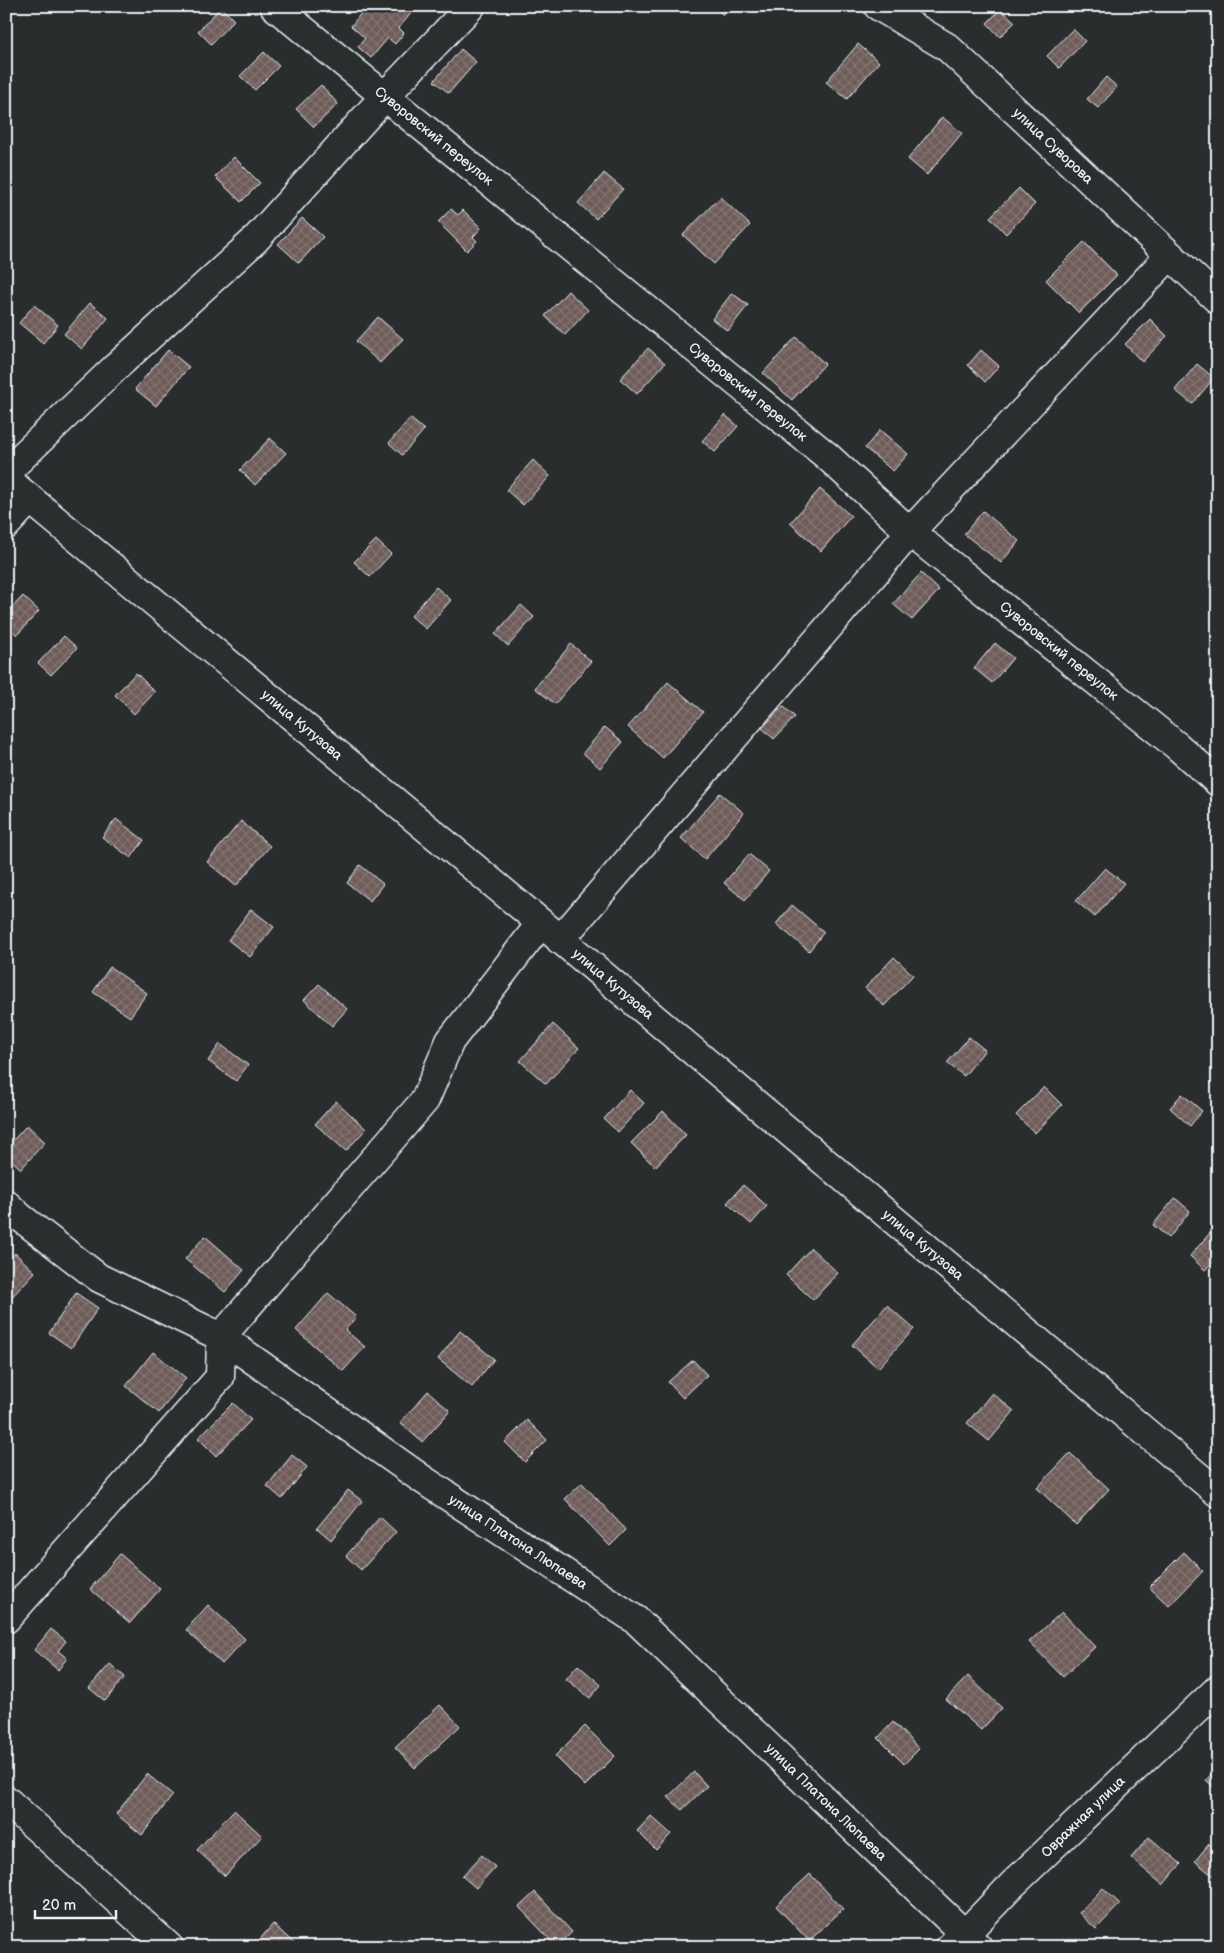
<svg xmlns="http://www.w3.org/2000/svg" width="1224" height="1953" font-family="'Balsamiq Sans',sans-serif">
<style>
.building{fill:url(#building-cross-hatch);stroke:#e8f1f8}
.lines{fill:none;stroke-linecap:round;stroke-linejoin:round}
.minor-casing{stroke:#e8f1f8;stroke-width:31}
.minor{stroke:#2a2d2e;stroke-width:28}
.labels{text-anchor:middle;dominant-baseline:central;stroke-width:4;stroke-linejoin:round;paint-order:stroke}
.street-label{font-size:14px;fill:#e8f1f8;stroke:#2a2d2e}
</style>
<defs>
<pattern id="building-cross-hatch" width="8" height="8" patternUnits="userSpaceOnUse" patternTransform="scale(1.25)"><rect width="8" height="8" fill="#6e5b59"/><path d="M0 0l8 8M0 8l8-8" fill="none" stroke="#837372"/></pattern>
</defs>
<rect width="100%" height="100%" fill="#2a2d2e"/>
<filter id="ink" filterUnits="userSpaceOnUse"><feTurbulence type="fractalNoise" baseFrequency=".02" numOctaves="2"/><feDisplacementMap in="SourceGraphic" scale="10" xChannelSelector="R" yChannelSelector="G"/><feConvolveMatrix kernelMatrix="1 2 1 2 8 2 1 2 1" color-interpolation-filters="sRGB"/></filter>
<g filter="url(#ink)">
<path class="building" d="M 367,6 L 406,6 L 412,12 L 399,28 L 404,33 L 395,44 L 388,38 L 371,58 L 358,47 L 365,38 L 351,26 Z
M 714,6 L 731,6 L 723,15 Z
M 221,7 L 234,20 L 211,44 L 198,31 Z
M 1001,9 L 1015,22 L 1000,37 L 987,23 Z
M 1073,29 L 1085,41 L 1059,68 L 1047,56 Z
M 858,44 L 879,62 L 847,99 L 826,82 Z
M 461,49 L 476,62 L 449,93 L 434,81 Z
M 264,52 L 279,66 L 255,90 L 240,76 Z
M 1106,77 L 1117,87 L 1098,108 L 1087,99 Z
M 321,85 L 338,104 L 314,127 L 296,109 Z
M 942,117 L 962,133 L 927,175 L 908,159 Z
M 234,157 L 260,183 L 241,202 L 215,177 Z
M 604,173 L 623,189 L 596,219 L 578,203 Z
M 1019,188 L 1035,204 L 1006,234 L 990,217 Z
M 720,197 L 750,225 L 714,264 L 683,235 Z
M 451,209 L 458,215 L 463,210 L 481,228 L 473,237 L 477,241 L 467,251 L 438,222 Z
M 302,218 L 323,237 L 299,263 L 278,244 Z
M 1084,242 L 1117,275 L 1079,313 L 1046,280 Z
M 568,291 L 588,310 L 565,335 L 545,316 Z
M 732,293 L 748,305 L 728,331 L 712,319 Z
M 90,303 L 108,318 L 82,349 L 64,334 Z
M 34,305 L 58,325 L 43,343 L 19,323 Z
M 378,317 L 403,339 L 380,363 L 356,341 Z
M 1150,319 L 1167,336 L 1142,362 L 1125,344 Z
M 796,337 L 825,364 L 792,400 L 763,373 Z
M 648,348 L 665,363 L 637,394 L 620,379 Z
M 168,350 L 189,367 L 156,406 L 135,389 Z
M 981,350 L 999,366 L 985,382 L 968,365 Z
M 1197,364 L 1214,378 L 1192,404 L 1175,390 Z
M 725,415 L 738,426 L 715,452 L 702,441 Z
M 410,418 L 424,430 L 402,455 L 389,443 Z
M 880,430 L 908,454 L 893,471 L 865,448 Z
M 270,438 L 286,453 L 255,485 L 240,470 Z
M 533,460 L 550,476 L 523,505 L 506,490 Z
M 820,489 L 851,516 L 821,551 L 790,523 Z
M 983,511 L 1019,541 L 1001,563 L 964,534 Z
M 376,540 L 391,554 L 370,577 L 354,562 Z
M 921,573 L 939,590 L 912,620 L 893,604 Z
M 436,587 L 451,600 L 426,629 L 411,616 Z
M 23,596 L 39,611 L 17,635 L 6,625 L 6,614 Z
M 521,605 L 534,617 L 508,646 L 495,634 Z
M 64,636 L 77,648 L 51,675 L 38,663 Z
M 995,643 L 1013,658 L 992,683 L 974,668 Z
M 571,644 L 591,661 L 555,704 L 535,688 Z
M 136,673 L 155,692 L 134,714 L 115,695 Z
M 668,682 L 703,712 L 663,758 L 628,727 Z
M 783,706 L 795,717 L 774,739 L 762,728 Z
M 605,727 L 623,742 L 600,768 L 583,753 Z
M 720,793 L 744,813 L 705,859 L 681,838 Z
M 116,819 L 144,840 L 131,858 L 102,837 Z
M 241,821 L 270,846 L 236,886 L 207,862 Z
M 749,854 L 769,871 L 745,900 L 724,883 Z
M 360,865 L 383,884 L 370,901 L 347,883 Z
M 1105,868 L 1124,883 L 1095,917 L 1076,901 Z
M 792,905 L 824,932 L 809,951 L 776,924 Z
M 251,909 L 274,927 L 250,957 L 228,940 Z
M 894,957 L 913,975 L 884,1006 L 865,988 Z
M 110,967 L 147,993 L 130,1017 L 93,992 Z
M 319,984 L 347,1009 L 332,1026 L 304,1000 Z
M 553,1024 L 579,1048 L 546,1084 L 520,1061 Z
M 969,1037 L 985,1050 L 964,1076 L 947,1063 Z
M 220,1044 L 248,1065 L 236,1081 L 208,1061 Z
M 1044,1087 L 1062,1105 L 1035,1133 L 1016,1115 Z
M 630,1090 L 644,1103 L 618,1132 L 604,1119 Z
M 1182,1094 L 1202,1111 L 1190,1126 L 1170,1108 Z
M 336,1101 L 366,1129 L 346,1151 L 315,1124 Z
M 663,1111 L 686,1135 L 655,1167 L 631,1143 Z
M 27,1125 L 45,1142 L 21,1169 L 6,1155 L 6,1148 Z
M 743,1185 L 767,1206 L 751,1224 L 727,1203 Z
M 1175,1198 L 1190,1211 L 1169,1238 L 1153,1225 Z
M 1216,1226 L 1218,1227 L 1218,1256 L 1205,1270 L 1190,1256 Z
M 205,1236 L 244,1270 L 225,1292 L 185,1259 Z
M 811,1248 L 838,1273 L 813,1300 L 786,1275 Z
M 15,1253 L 35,1272 L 8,1301 L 6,1300 L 6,1263 Z
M 76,1293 L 98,1308 L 71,1348 L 49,1333 Z
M 328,1293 L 356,1317 L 345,1330 L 365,1347 L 343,1371 L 296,1330 Z
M 887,1305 L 914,1329 L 878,1368 L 852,1345 Z
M 460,1331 L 494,1359 L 472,1387 L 438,1359 Z
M 153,1352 L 186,1378 L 159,1413 L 126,1386 Z
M 693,1360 L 707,1375 L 683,1398 L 668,1382 Z
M 428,1391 L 450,1411 L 422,1442 L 400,1423 Z
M 992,1393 L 1014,1411 L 989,1441 L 967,1423 Z
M 233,1403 L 251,1420 L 216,1456 L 198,1438 Z
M 527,1420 L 547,1440 L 525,1462 L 505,1442 Z
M 1070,1453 L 1109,1489 L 1076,1525 L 1037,1488 Z
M 292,1455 L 307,1467 L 282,1499 L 267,1486 Z
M 582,1483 L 626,1530 L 610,1546 L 565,1499 Z
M 348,1490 L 362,1501 L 331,1540 L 317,1528 Z
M 380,1517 L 396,1532 L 361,1570 L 346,1556 Z
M 1184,1552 L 1203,1571 L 1169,1606 L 1149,1587 Z
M 120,1554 L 160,1589 L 130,1623 L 90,1589 Z
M 208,1605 L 245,1639 L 222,1664 L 186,1630 Z
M 1062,1612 L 1095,1647 L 1063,1677 L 1029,1642 Z
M 51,1629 L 66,1641 L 58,1651 L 67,1658 L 58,1670 L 34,1650 Z
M 110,1664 L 125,1677 L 105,1701 L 89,1688 Z
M 578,1665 L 601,1685 L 590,1698 L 566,1679 Z
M 968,1676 L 1002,1708 L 981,1730 L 946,1699 Z
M 440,1705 L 460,1726 L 415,1768 L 395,1747 Z
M 893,1722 L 919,1749 L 904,1764 L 878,1738 Z
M 585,1726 L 615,1756 L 585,1786 L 555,1756 Z
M 1218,1767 L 1218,1792 L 1206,1780 Z
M 694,1772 L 707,1786 L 682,1810 L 668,1797 Z
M 147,1774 L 173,1795 L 142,1835 L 116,1814 Z
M 234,1810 L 262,1836 L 225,1876 L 197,1850 Z
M 651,1816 L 671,1834 L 656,1850 L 637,1831 Z
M 1149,1837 L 1181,1864 L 1163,1885 L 1131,1858 Z
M 1209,1844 L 1218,1851 L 1218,1880 L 1195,1861 Z
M 482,1855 L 495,1867 L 476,1888 L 462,1876 Z
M 810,1874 L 843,1909 L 809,1941 L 776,1906 Z
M 1103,1888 L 1120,1904 L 1096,1929 L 1079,1913 Z
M 535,1892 L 572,1932 L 557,1947 L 519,1907 Z
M 273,1924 L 298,1947 L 253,1947 Z"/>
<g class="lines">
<defs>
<path id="minor" d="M 274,6 L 827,456 L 910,532 L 1177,746 L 1218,782
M 878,6 L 947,47 L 1218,300
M 6,472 L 116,367 L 254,241 L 385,96 L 471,6
M 6,479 L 541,923 L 1218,1493
M 6,525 L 30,499
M 560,940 L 910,532 L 1170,255
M 6,1204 L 20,1217 L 99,1278 L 221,1337 L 422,1479 L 636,1620 L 978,1947
M 6,1619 L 220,1377 L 221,1337 L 425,1100 L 450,1041 L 541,923
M 6,1800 L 169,1947
M 950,1947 L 965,1934 L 1013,1884 L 1218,1689"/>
</defs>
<use href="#minor" class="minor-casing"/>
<use href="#minor" class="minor"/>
</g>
</g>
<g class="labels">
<g class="street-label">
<text transform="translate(434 136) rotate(39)">Суворовский переулок</text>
<text transform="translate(1053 146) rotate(43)">улица Суворова</text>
<text transform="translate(748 392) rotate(39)">Суворовский переулок</text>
<text transform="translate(1059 651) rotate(39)">Суворовский переулок</text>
<text transform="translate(302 725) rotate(40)">улица Кутузова</text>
<text transform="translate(613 984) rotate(40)">улица Кутузова</text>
<text transform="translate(923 1245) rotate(40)">улица Кутузова</text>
<text transform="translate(518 1542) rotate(33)">улица Платона Люпаева</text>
<text transform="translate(826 1802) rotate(44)">улица Платона Люпаева</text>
<text transform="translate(1083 1817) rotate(-44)">Овражная улица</text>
</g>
</g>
<rect width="1224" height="1953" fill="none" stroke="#2a2d2e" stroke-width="25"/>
<rect x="12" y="12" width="1199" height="1928" fill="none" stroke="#e8f1f8" stroke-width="2" filter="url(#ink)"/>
<path d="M35 1910v8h81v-8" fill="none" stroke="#e8f1f8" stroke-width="2.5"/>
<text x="42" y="1910" font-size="15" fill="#e8f1f8" stroke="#2a2d2e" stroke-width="4" paint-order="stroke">20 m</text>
</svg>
